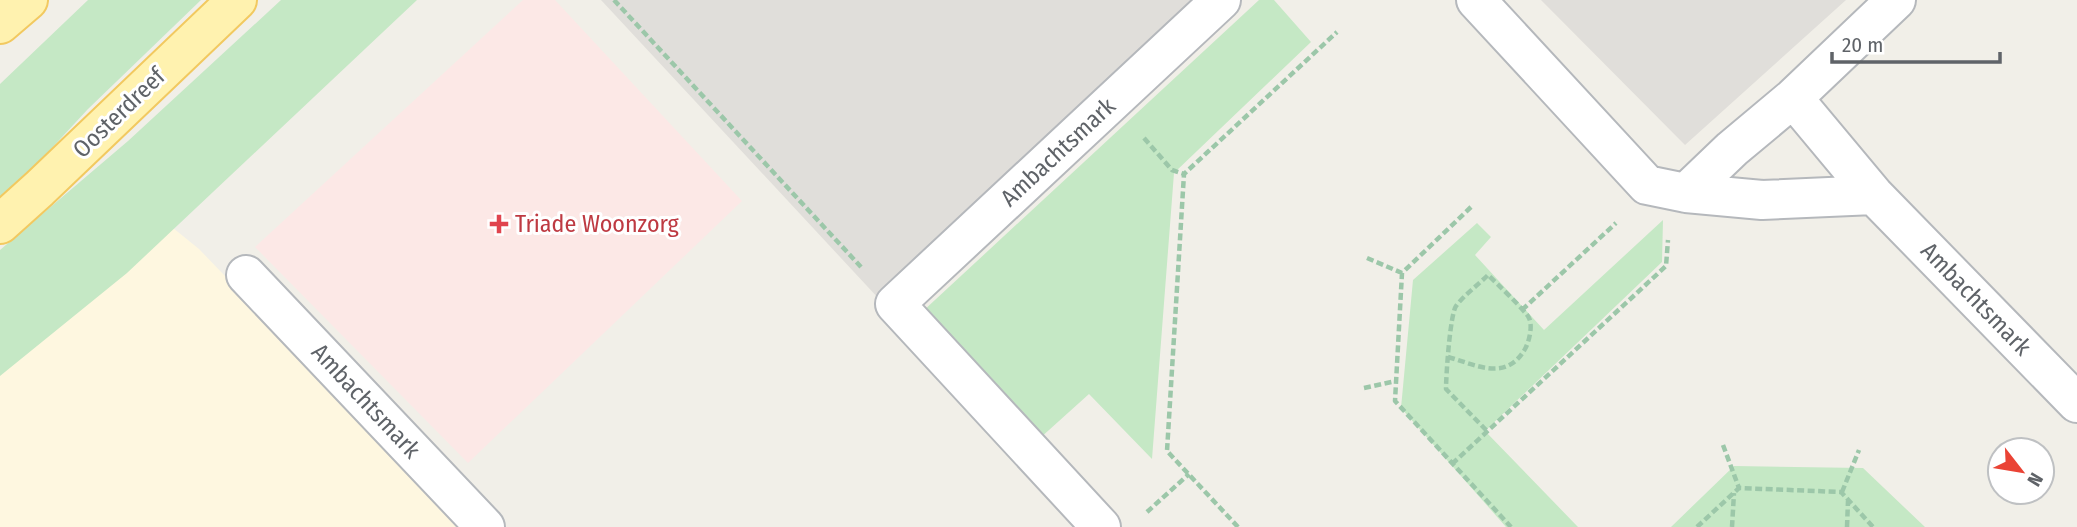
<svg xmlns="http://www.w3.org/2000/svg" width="2077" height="527" font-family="'Fira Sans Condensed',sans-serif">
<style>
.commercial{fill:#fef7e0}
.industrial{fill:#e0deda}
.medical{fill:#fce8e6}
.green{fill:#c5e8c5}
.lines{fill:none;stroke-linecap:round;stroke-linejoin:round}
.minor-casing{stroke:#b5b8bc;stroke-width:42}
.major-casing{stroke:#f2c960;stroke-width:42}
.path{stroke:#9cc7a9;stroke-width:4.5;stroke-dasharray:7 3.5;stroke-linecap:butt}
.minor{stroke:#fff;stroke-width:38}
.major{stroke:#fff2af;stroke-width:38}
.health-dot{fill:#e0444e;stroke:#fff;stroke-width:2.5}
.labels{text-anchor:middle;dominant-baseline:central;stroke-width:6;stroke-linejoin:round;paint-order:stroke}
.street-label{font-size:24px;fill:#5f6368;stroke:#fff}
.health-label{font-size:24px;fill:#be3a42;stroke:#fff;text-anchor:start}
</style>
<rect width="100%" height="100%" fill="#f1efe8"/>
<path class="commercial" d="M 131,194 L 199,249 L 466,527 L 0,527 L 0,302 Z"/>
<path class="industrial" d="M 601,0 L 1234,0 L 880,300 Z
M 1541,0 L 1846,0 L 1685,145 Z"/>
<path class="medical" d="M 523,0 L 555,0 L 742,201 L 468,463 L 255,247 Z"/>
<path class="green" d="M 88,0 L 201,0 L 88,109 L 0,204 L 0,84 Z
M 281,0 L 417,0 L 127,273 L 0,376 L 0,250 L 128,141 Z
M 1259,0 L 1274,0 L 1311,42 L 1174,173 L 1152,459 L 1089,394 L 1039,439 L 922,312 Z
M 1663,220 L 1662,262 L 1485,431 L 1578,527 L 1506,527 L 1401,408 L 1413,280 L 1477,223 L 1491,237 L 1475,255 L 1544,330 Z
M 1734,466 L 1863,468 L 1925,527 L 1671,527 Z"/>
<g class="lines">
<defs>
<path id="minor" d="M 1476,0 L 1647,185 L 1686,193 L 1732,149 L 1793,98 L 1896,0
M 1793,98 L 1874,195 L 2077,403
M 1686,193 L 1762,200 L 1874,195
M 246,275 L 485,527
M 1101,527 L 895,304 L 1221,0"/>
<path id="major" d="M 0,24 L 28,0
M 0,224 L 39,189 L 237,0"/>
</defs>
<use href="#minor" class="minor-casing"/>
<use href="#major" class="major-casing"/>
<path class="path" d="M 614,0 L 861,267
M 1144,138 L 1172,170 L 1184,174
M 1471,207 L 1402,273 L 1395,401 L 1511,527
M 1367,258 L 1402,273
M 1522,310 L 1616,223
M 1448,357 C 1477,365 1506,382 1525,349 C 1529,342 1533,326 1529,318 C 1526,311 1495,282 1488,275 C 1478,285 1464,295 1456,306 C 1450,315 1446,376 1446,389 L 1488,432
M 1364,388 L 1396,381
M 1723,445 L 1739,488
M 1452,464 L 1666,266 L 1668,240
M 1842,492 L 1859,450
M 1147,512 L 1189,474
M 1238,527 L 1167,451 L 1184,174 L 1337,32
M 1697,527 L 1739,488 L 1841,492 L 1873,527
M 1732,527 L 1734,493
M 1847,527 L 1848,501"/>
<use href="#minor" class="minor"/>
<use href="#major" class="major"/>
</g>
<path class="health-dot" d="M495.5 213.5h7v7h7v7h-7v7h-7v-7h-7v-7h7z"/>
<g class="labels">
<g class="street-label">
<text transform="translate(119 113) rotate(-44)">Oosterdreef</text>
<text transform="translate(1058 152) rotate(-43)">Ambachtsmark</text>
<text transform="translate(1976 299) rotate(46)">Ambachtsmark</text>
<text transform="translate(366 401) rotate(47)">Ambachtsmark</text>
</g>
<g class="health-label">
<text x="515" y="224">Triade Woonzorg</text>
</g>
</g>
<g transform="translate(2021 471) rotate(121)"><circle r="33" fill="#ffffff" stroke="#bfc1c3" stroke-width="2"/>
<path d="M0-5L12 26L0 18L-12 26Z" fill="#ea4335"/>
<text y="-10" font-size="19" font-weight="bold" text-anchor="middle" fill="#5f6368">N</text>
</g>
<path d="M1832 52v10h168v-10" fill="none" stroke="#5f6368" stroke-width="3.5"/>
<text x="1842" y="52" font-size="21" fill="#5f6368" stroke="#ffffff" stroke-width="5" paint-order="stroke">20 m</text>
</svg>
